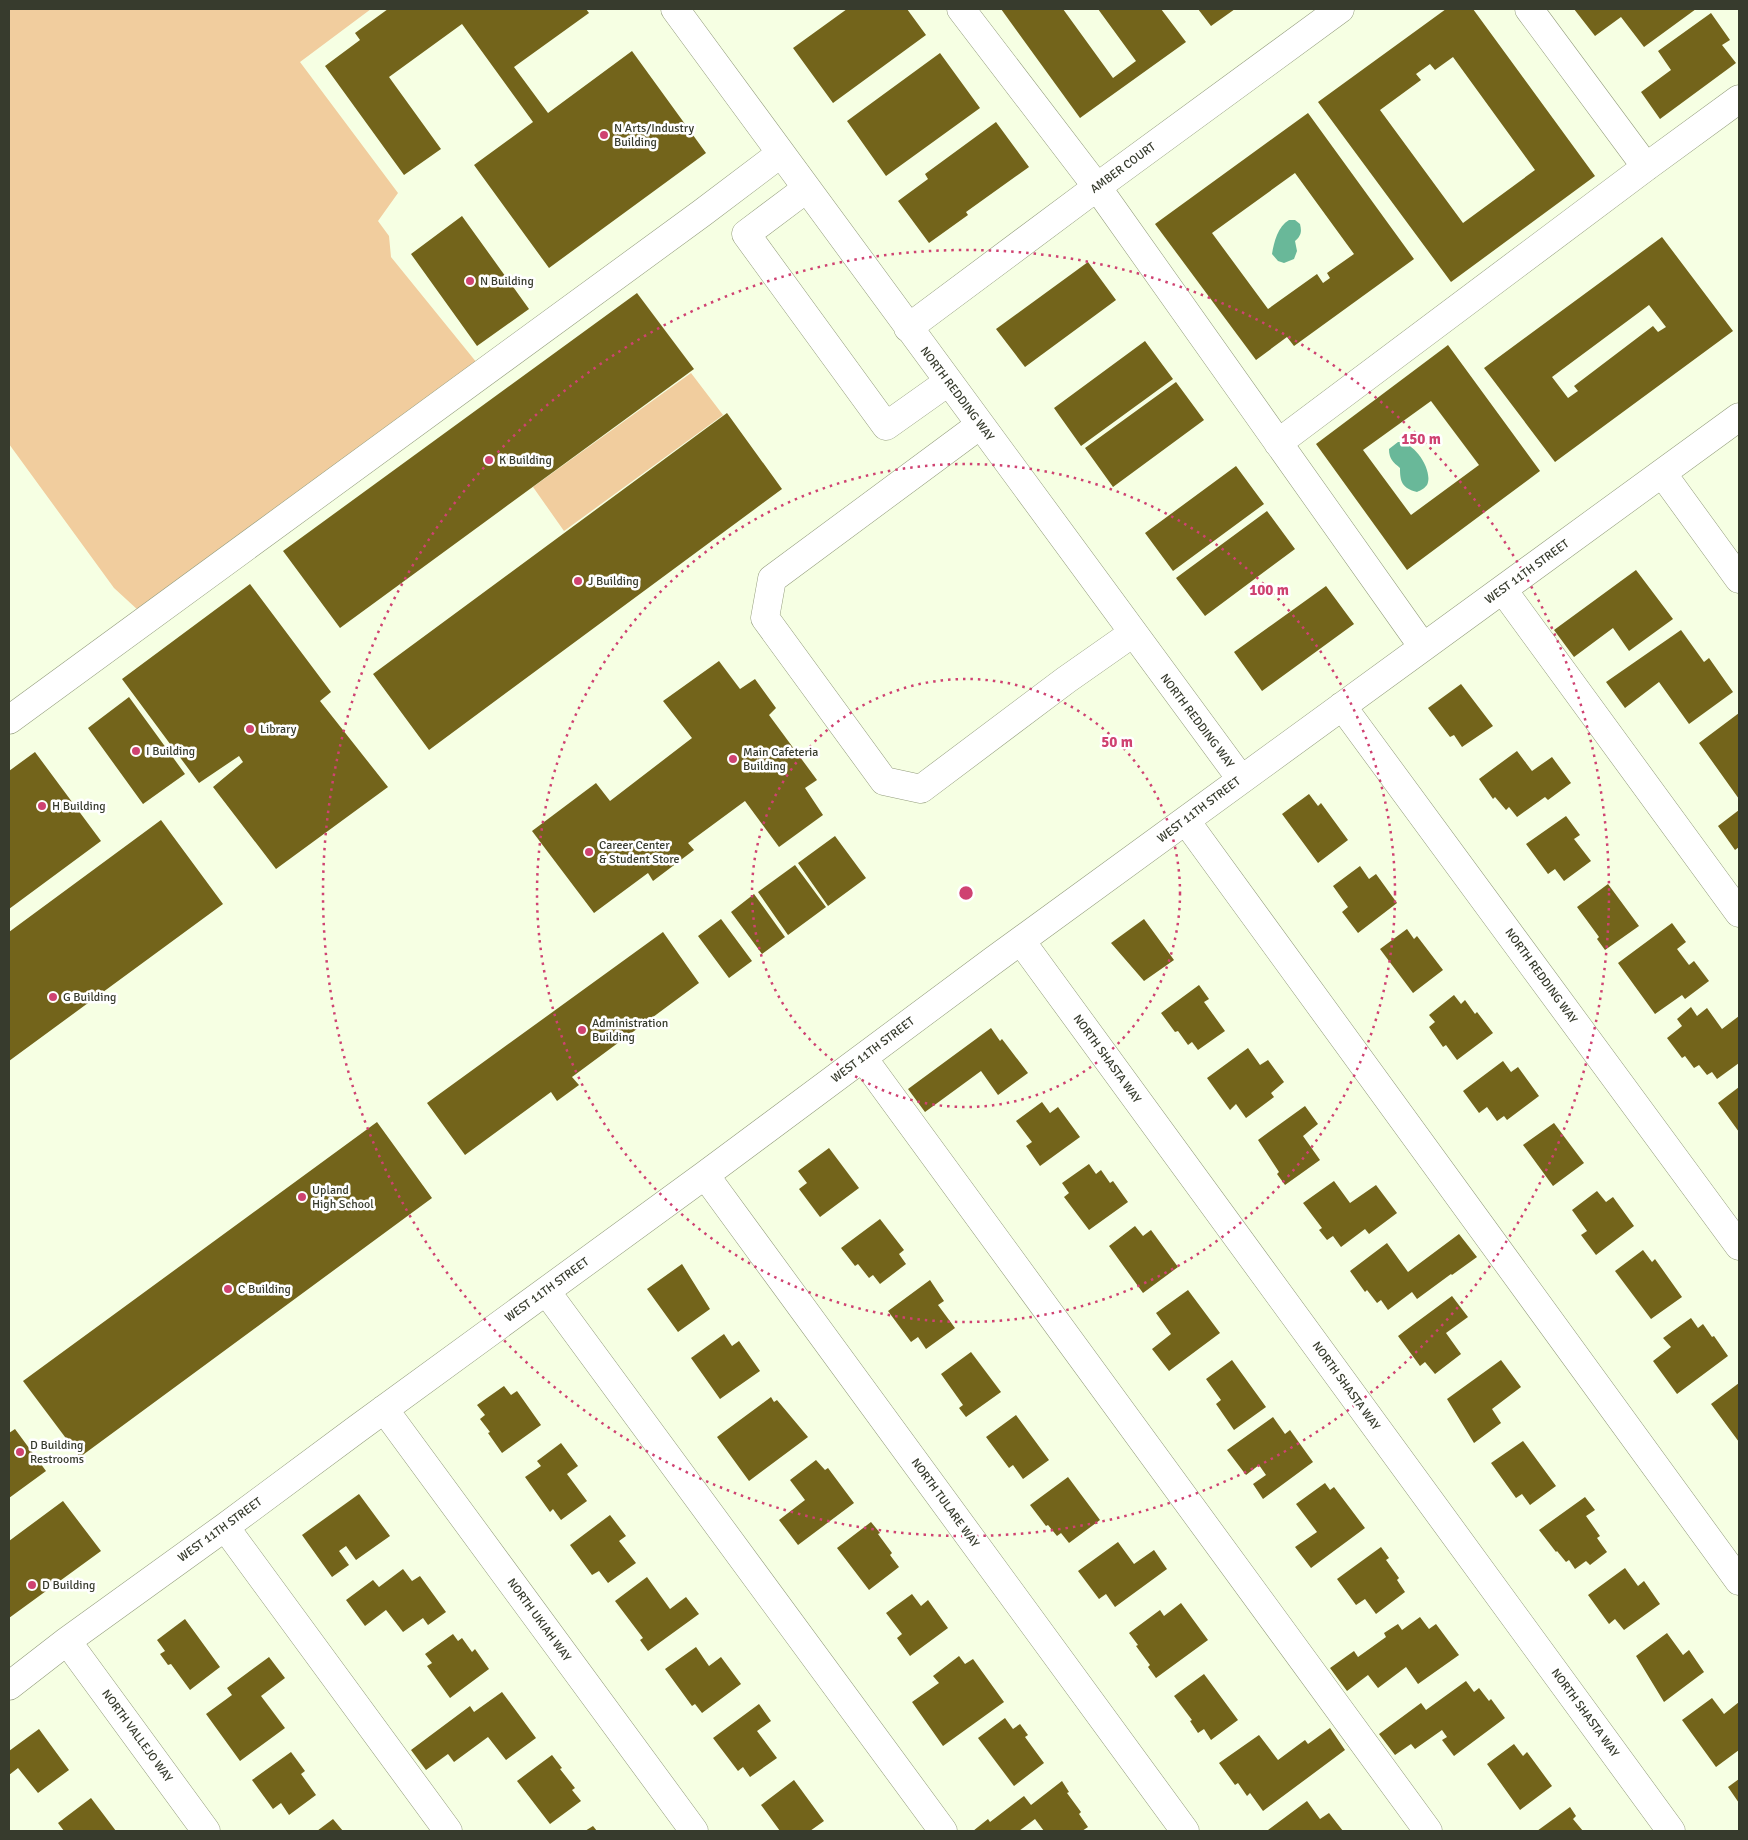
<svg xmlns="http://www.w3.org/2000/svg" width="1748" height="1840" font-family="Signika,sans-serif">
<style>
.green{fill:#f1cd9e}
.water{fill:#69b899}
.building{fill:#73641b;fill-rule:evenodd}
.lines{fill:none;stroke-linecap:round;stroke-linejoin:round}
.minor-casing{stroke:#939c7c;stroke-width:29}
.minor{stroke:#fff;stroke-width:28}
.ring{fill:none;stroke:#cf4271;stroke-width:2.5;stroke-dasharray:2.5 5}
.poi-dot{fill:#cf4271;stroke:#fff;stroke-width:2}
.labels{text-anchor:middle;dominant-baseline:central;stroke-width:5;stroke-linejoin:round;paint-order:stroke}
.poi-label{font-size:12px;fill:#373b2d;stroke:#fff;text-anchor:start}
.street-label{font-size:12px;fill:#373b2d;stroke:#fff}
.centre{fill:#cf4271;stroke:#fff;stroke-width:2.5}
.ring-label{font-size:15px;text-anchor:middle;font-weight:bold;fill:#cf4271;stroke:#fff;stroke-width:5;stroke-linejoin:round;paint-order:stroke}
</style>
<rect width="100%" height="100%" fill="#f6ffe3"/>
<path class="green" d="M 9,9 L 371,9 L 300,62 L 398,193 L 378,221 L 389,236 L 391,257 L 477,363 L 139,611 L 114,588 L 9,444 Z
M 691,373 L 723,415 L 564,531 L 533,487 Z"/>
<path class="water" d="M 1289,220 L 1295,220 L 1300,224 C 1302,232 1301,236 1295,241 L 1297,251 L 1294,259 L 1284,263 L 1278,261 L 1272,254 C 1274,242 1278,226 1289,220 Z
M 1398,442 C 1414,441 1434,471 1427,485 C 1424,489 1421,490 1417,492 C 1402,488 1400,482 1400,468 C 1393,462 1389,459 1389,449 Z"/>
<path class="building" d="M 388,9 L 586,9 L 589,13 L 514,67 L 548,113 L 632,51 L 706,153 L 549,268 L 474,165 L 533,122 L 462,24 L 389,77 L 441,149 L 404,175 L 325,66 L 360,40 L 355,33 Z
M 847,9 L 907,9 L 926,35 L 833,103 L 793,48 Z
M 1001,9 L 1063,9 L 1113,78 L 1136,61 L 1098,9 L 1161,9 L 1186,42 L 1080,118 Z
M 1198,9 L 1235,9 L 1211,26 Z
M 1446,9 L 1473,9 L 1595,176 L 1451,282 L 1318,102 ZM 1453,57 L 1535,170 L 1463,223 L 1380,110 L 1421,80 L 1416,74 L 1430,64 L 1435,70 Z
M 1574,9 L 1696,9 L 1644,47 L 1621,17 L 1595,36 Z
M 1711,13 L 1730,40 L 1722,45 L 1736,63 L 1660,119 L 1641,92 L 1671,70 L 1658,51 Z
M 940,53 L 980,108 L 886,176 L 847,121 Z
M 1308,113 L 1414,259 L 1294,346 L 1287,337 L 1256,360 L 1155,224 ZM 1295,173 L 1354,254 L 1327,273 L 1330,278 L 1323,283 L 1317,274 L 1268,309 L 1212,233 Z
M 996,122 L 1029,167 L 966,212 L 968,215 L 929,243 L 898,201 L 928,179 L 925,174 Z
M 462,216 L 529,309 L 477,346 L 411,254 Z
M 1662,237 L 1733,331 L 1555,462 L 1484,368 ZM 1649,305 L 1666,327 L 1658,332 L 1653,326 L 1574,386 L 1578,391 L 1568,398 L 1552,377 Z
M 1088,262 L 1116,300 L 1025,367 L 996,329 Z
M 637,293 L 694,369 L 340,628 L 283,551 Z
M 1145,341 L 1173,379 L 1081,446 L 1054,408 Z
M 1448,345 L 1540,471 L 1407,570 L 1316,444 ZM 1431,401 L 1479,465 L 1411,515 L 1363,450 Z
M 1176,382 L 1204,420 L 1113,487 L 1085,448 Z
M 727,413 L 782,489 L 429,750 L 373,674 Z
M 1236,466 L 1264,504 L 1173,571 L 1145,533 Z
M 1267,511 L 1295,549 L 1205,616 L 1176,578 Z
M 1636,570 L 1673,619 L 1629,651 L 1613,628 L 1574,657 L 1554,630 Z
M 250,584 L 331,692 L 320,701 L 388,787 L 276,869 L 213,787 L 243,762 L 239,756 L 199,783 L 122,679 Z
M 1326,586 L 1354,624 L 1262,691 L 1234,652 Z
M 1681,630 L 1704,662 L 1709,658 L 1733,692 L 1689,724 L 1659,682 L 1625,708 L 1606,682 Z
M 719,661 L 740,689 L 755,679 L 776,708 L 769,715 L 817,780 L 805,788 L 823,815 L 779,847 L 745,801 L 688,843 L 694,850 L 653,881 L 648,873 L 594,913 L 532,831 L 596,783 L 610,801 L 692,738 L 663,701 Z
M 1461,684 L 1493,726 L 1462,747 L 1454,735 L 1450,737 L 1428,708 Z
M 129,697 L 185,774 L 143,804 L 88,728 Z
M 1739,713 L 1739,799 L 1699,743 Z
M 1517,751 L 1532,771 L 1552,757 L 1571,783 L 1548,800 L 1545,797 L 1517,817 L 1509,807 L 1506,810 L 1495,797 L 1493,799 L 1479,779 Z
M 35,752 L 101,841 L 9,909 L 9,771 Z
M 1309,794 L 1318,806 L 1321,803 L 1348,840 L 1318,863 L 1282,814 Z
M 1739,810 L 1739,847 L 1735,850 L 1718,826 Z
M 1566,816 L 1580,835 L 1574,839 L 1591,861 L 1564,881 L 1555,869 L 1548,874 L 1526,844 Z
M 161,820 L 223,904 L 9,1061 L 9,932 Z
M 835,836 L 866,878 L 828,906 L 798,863 Z
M 795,865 L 826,907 L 788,935 L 758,892 Z
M 1360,866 L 1369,879 L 1376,874 L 1397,903 L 1358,933 L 1342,912 L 1348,907 L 1333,886 Z
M 1608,884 L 1639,926 L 1605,950 L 1597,939 L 1599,937 L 1577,907 Z
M 754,894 L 785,937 L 762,954 L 731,912 Z
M 721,919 L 752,961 L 729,978 L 698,936 Z
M 1144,919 L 1174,960 L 1144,981 L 1111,943 Z
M 1672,923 L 1686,942 L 1677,949 L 1689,965 L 1694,961 L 1709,981 L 1685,999 L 1682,995 L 1655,1014 L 1618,963 Z
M 1407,929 L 1414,939 L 1417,936 L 1443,970 L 1413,993 L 1380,949 Z
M 663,932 L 699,983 L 572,1077 L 579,1085 L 557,1101 L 551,1092 L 465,1155 L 427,1103 Z
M 1199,985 L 1209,999 L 1204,1002 L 1225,1031 L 1198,1050 L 1192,1042 L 1188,1045 L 1178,1031 L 1175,1032 L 1161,1013 Z
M 1454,995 L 1461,1004 L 1465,1000 L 1475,1014 L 1477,1012 L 1493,1033 L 1457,1060 L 1446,1045 L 1443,1047 L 1429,1027 L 1435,1022 L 1429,1015 Z
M 1691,1007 L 1697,1016 L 1707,1008 L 1722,1029 L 1739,1016 L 1739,1063 L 1717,1079 L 1712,1072 L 1707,1075 L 1699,1065 L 1694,1068 L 1685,1056 L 1682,1058 L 1667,1038 L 1682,1026 L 1677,1019 Z
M 991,1028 L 1000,1041 L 1002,1039 L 1028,1073 L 998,1095 L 981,1071 L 925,1112 L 908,1089 Z
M 1248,1048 L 1260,1065 L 1268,1060 L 1284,1082 L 1271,1093 L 1274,1097 L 1246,1118 L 1236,1104 L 1230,1110 L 1207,1078 Z
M 1503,1061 L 1511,1072 L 1518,1067 L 1539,1096 L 1507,1120 L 1504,1116 L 1497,1121 L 1487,1107 L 1479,1113 L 1463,1091 Z
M 1739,1087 L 1739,1132 L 1718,1103 Z
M 1042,1102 L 1050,1113 L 1058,1107 L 1080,1137 L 1040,1166 L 1026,1146 L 1032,1142 L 1016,1121 Z
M 1305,1106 L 1318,1124 L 1303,1136 L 1320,1160 L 1285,1185 L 1277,1174 L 1279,1172 L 1258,1140 Z
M 377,1122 L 432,1198 L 80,1457 L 23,1381 Z
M 1554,1123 L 1584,1163 L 1553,1186 L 1523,1145 Z
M 829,1148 L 859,1188 L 820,1217 L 799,1189 L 807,1183 L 798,1171 Z
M 1089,1164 L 1096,1174 L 1101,1170 L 1110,1183 L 1113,1181 L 1128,1202 L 1089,1230 L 1064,1197 L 1069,1193 L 1062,1183 Z
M 1334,1181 L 1350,1203 L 1376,1185 L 1397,1213 L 1369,1234 L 1365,1229 L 1341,1247 L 1333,1236 L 1327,1240 L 1319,1230 L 1322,1228 L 1303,1203 Z
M 1597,1191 L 1606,1202 L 1613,1197 L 1634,1226 L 1596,1255 L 1581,1235 L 1587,1231 L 1572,1210 Z
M 880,1219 L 904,1250 L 899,1254 L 906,1264 L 880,1284 L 873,1275 L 869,1278 L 858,1264 L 855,1266 L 841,1248 Z
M 1135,1226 L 1143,1236 L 1151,1230 L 1178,1267 L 1143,1293 L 1109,1246 Z
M 1459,1234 L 1477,1257 L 1452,1275 L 1451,1274 L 1417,1299 L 1412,1292 L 1388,1310 L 1381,1300 L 1377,1303 L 1367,1290 L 1365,1292 L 1350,1271 L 1387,1243 L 1408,1272 Z
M 1643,1250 L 1652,1262 L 1655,1259 L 1682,1297 L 1651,1319 L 1615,1271 Z
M 682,1264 L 710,1309 L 678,1332 L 647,1289 Z
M 930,1280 L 944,1301 L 938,1305 L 955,1328 L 926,1349 L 918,1337 L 911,1342 L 888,1311 Z
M 1188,1290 L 1220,1333 L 1169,1371 L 1152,1349 L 1171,1334 L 1156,1313 Z
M 1452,1296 L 1468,1317 L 1446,1333 L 1461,1354 L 1435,1374 L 1425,1362 L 1420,1366 L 1398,1336 Z
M 1691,1318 L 1698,1328 L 1703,1324 L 1712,1337 L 1714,1336 L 1728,1356 L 1677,1394 L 1653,1361 L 1671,1347 L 1663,1338 Z
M 724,1334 L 732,1346 L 739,1341 L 760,1371 L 720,1399 L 691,1358 Z
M 971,1352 L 1001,1392 L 966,1417 L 959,1408 L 963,1405 L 941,1374 Z
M 1232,1360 L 1266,1407 L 1234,1430 L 1216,1404 L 1221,1400 L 1206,1379 Z
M 1501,1360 L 1521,1387 L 1492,1409 L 1501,1423 L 1474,1443 L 1447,1399 Z
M 1739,1383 L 1739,1442 L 1711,1404 Z
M 504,1386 L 511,1395 L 517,1391 L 541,1425 L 502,1453 L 488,1433 L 490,1432 L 480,1419 L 485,1415 L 477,1405 Z
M 771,1397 L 774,1402 L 777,1400 L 808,1437 L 749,1481 L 717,1437 Z
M 1016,1415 L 1049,1460 L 1023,1479 L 1013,1465 L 1009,1468 L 986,1437 Z
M 1273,1417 L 1285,1434 L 1290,1430 L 1313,1462 L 1263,1499 L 1253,1484 L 1266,1475 L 1259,1465 L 1246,1475 L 1227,1450 Z
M 15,1429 L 46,1471 L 9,1498 L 9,1433 Z
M 1523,1441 L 1556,1486 L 1530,1505 L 1522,1494 L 1516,1498 L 1491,1463 Z
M 561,1443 L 578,1466 L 567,1474 L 587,1501 L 561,1520 L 553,1509 L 550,1512 L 525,1477 L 541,1466 L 537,1461 Z
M 816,1460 L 825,1470 L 828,1468 L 854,1503 L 798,1545 L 779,1520 L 805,1500 L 790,1480 Z
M 1068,1477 L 1100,1520 L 1069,1543 L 1061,1533 L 1057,1536 L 1048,1525 L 1046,1526 L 1030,1505 Z
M 1325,1483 L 1330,1490 L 1334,1487 L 1365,1528 L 1311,1568 L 1295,1547 L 1317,1532 L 1296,1504 Z
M 359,1494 L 390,1536 L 356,1560 L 346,1546 L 339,1551 L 349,1565 L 332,1577 L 302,1535 Z
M 1585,1497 L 1595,1510 L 1586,1516 L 1600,1536 L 1597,1538 L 1607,1552 L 1590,1565 L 1586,1561 L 1575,1569 L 1569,1560 L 1566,1562 L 1557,1551 L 1556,1552 L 1539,1530 Z
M 63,1501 L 101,1551 L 9,1618 L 9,1541 Z
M 610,1515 L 626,1536 L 619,1541 L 636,1563 L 608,1583 L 599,1571 L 592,1575 L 570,1545 Z
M 871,1522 L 880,1533 L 878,1534 L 892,1553 L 890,1555 L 899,1567 L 869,1590 L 837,1548 Z
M 1118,1542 L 1134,1564 L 1154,1550 L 1167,1569 L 1115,1607 L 1106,1594 L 1099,1599 L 1078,1571 Z
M 1381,1547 L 1389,1558 L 1386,1560 L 1399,1578 L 1397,1580 L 1405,1592 L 1376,1614 L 1365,1599 L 1356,1605 L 1337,1579 Z
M 1625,1568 L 1638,1586 L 1644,1581 L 1660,1604 L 1624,1630 L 1615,1619 L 1609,1624 L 1588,1595 Z
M 403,1569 L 412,1581 L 420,1576 L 446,1612 L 428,1625 L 423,1618 L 403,1632 L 386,1610 L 365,1626 L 346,1600 L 373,1580 L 379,1587 Z
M 647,1577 L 670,1609 L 686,1597 L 699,1614 L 648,1651 L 640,1640 L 643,1638 L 615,1601 Z
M 912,1594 L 921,1606 L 928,1600 L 948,1628 L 910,1656 L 897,1638 L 902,1634 L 886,1613 Z
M 1181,1603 L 1208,1640 L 1156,1678 L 1148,1667 L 1150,1665 L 1136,1646 L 1138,1645 L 1129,1633 L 1160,1610 L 1164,1616 Z
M 1420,1617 L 1429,1629 L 1436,1624 L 1459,1655 L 1418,1684 L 1406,1667 L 1378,1688 L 1368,1675 L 1347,1691 L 1330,1668 L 1354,1651 L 1358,1657 L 1386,1637 L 1384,1633 L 1398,1624 L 1402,1630 Z
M 185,1619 L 220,1667 L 190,1690 L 171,1664 L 168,1665 L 160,1654 L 165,1651 L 157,1640 Z
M 1667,1633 L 1683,1655 L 1689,1650 L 1704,1672 L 1664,1702 L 1636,1656 Z
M 453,1634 L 458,1641 L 462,1638 L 472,1652 L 475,1649 L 489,1669 L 450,1698 L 427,1666 L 432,1663 L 425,1654 Z
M 696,1647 L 709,1666 L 721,1657 L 741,1684 L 702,1713 L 695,1704 L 692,1706 L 665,1669 Z
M 959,1656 L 965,1664 L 973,1659 L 1004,1702 L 943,1746 L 912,1702 L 939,1683 L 933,1676 Z
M 269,1657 L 285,1678 L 261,1696 L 285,1728 L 240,1761 L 206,1714 L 232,1695 L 227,1688 Z
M 1204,1674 L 1238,1720 L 1211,1740 L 1204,1729 L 1198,1733 L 1190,1721 L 1192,1720 L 1174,1696 Z
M 1466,1681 L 1474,1692 L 1479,1688 L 1489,1701 L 1491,1699 L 1505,1718 L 1454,1756 L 1442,1740 L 1447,1737 L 1442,1730 L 1415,1749 L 1411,1744 L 1395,1755 L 1379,1734 L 1421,1703 L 1426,1710 Z
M 502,1692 L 536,1738 L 506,1760 L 488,1737 L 454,1762 L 448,1754 L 426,1770 L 411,1750 L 470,1706 L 474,1712 Z
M 1712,1698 L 1724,1714 L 1739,1702 L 1739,1750 L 1716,1767 L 1682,1720 Z
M 759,1704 L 771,1721 L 757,1731 L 777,1758 L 750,1777 L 743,1767 L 738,1771 L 713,1738 Z
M 1005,1718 L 1013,1729 L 1020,1724 L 1028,1735 L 1025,1737 L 1044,1763 L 1014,1786 L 978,1738 Z
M 1330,1728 L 1345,1750 L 1263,1811 L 1250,1793 L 1247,1796 L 1238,1783 L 1235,1785 L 1219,1763 L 1259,1735 L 1278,1760 L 1305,1740 L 1308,1744 Z
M 39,1729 L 69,1770 L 38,1793 L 18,1768 L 9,1775 L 9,1751 Z
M 1514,1744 L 1523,1756 L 1527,1752 L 1552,1786 L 1520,1810 L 1487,1764 Z
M 291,1752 L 305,1771 L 301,1774 L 316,1795 L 289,1815 L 281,1803 L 273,1809 L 252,1780 Z
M 552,1755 L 562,1768 L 560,1769 L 575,1788 L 572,1790 L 581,1801 L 550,1824 L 517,1781 Z
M 1739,1779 L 1739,1803 L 1728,1787 Z
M 794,1780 L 824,1821 L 810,1831 L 789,1831 L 788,1830 L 780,1831 L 761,1805 Z
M 1062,1781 L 1069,1792 L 1067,1793 L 1081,1812 L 1079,1814 L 1088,1827 L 1082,1831 L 1044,1831 L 1035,1819 L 1019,1831 L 973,1831 L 988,1819 L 990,1822 L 1024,1796 L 1031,1805 Z
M 91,1798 L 116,1831 L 64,1831 L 58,1823 Z
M 1307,1801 L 1320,1819 L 1329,1813 L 1343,1831 L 1269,1831 L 1268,1830 Z
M 1570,1807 L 1576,1816 L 1573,1819 L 1583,1831 L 1537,1831 Z
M 333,1819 L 343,1831 L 317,1831 Z
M 593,1826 L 597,1831 L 585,1831 Z"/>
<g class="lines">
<defs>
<path id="minor" d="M 675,9 L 1241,779
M 961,9 L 1097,187 L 1423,647
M 1529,9 L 1646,167
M 806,189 L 746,234 L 886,426 L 948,382
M 908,328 L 1097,187 L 1340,9
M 980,425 L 772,579 L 765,618 L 884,781 L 921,789 L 1066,680 L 1133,633
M 1278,443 L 1646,167 L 1739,99
M 1662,473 L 1739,579
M 1503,590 L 1739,913
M 1342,706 L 1739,1246
M 9,720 L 702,213 L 780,154
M 1186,821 L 1739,1581
M 1021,941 L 1671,1831
M 863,1058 L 1428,1831
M 705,1175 L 1185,1831
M 546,1291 L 943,1831
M 384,1409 L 694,1831
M 225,1527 L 448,1831
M 67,1641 L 206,1831
M 9,1686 L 67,1641 L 225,1527 L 357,1429 L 705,1175 L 994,960 L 1739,417"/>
</defs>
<use href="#minor" class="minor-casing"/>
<use href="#minor" class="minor"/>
</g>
<g class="ring">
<circle cx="966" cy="893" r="214"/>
<circle cx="966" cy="893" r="429"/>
<circle cx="966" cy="893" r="643"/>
</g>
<g class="poi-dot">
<circle cx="604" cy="135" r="5"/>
<circle cx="470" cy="281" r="5"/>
<circle cx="489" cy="460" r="5"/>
<circle cx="578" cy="581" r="5"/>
<circle cx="250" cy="729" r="5"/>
<circle cx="136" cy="751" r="5"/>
<circle cx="733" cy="759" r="5"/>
<circle cx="42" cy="806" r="5"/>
<circle cx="589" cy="852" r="5"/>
<circle cx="53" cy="997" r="5"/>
<circle cx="582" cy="1030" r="5"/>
<circle cx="302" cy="1197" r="5"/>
<circle cx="228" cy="1289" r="5"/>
<circle cx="20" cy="1452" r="5"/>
<circle cx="32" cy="1585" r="5"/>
</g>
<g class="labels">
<g class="poi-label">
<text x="614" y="128">N Arts/Industry<tspan x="614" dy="14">Building</tspan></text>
<text x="480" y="281">N Building</text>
<text x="499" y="460">K Building</text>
<text x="588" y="581">J Building</text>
<text x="260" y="729">Library</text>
<text x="146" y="751">I Building</text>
<text x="743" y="752">Main Cafeteria<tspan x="743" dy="14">Building</tspan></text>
<text x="52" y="806">H Building</text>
<text x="599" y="845">Career Center<tspan x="599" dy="14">&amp; Student Store</tspan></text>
<text x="63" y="997">G Building</text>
<text x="592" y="1023">Administration<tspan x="592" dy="14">Building</tspan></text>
<text x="312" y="1190">Upland<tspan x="312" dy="14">High School</tspan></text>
<text x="238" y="1289">C Building</text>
<text x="30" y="1445">D Building<tspan x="30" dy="14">Restrooms</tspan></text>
<text x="42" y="1585">D Building</text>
</g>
<g class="street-label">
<text transform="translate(1123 168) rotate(-36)">AMBER COURT</text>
<text transform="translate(957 394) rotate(53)">NORTH REDDING WAY</text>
<text transform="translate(1527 572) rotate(-36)">WEST 11TH STREET</text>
<text transform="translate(1197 721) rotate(53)">NORTH REDDING WAY</text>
<text transform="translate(1199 810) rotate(-37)">WEST 11TH STREET</text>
<text transform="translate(1541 976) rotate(54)">NORTH REDDING WAY</text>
<text transform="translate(873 1050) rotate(-37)">WEST 11TH STREET</text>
<text transform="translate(1107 1059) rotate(54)">NORTH SHASTA WAY</text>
<text transform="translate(547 1290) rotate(-36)">WEST 11TH STREET</text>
<text transform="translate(1346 1386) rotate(54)">NORTH SHASTA WAY</text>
<text transform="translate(945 1503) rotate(54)">NORTH TULARE WAY</text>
<text transform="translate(220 1530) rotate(-36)">WEST 11TH STREET</text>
<text transform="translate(539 1620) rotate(54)">NORTH UKIAH WAY</text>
<text transform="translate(1585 1713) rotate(54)">NORTH SHASTA WAY</text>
<text transform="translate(137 1736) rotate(54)">NORTH VALLEJO WAY</text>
</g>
</g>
<circle cx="966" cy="893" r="8" class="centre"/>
<g class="ring-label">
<text x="1421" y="444">150 m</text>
<text x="1269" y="595">100 m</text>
<text x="1117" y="747">50 m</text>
</g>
<rect width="1748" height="1840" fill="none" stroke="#373b2d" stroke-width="20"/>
</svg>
